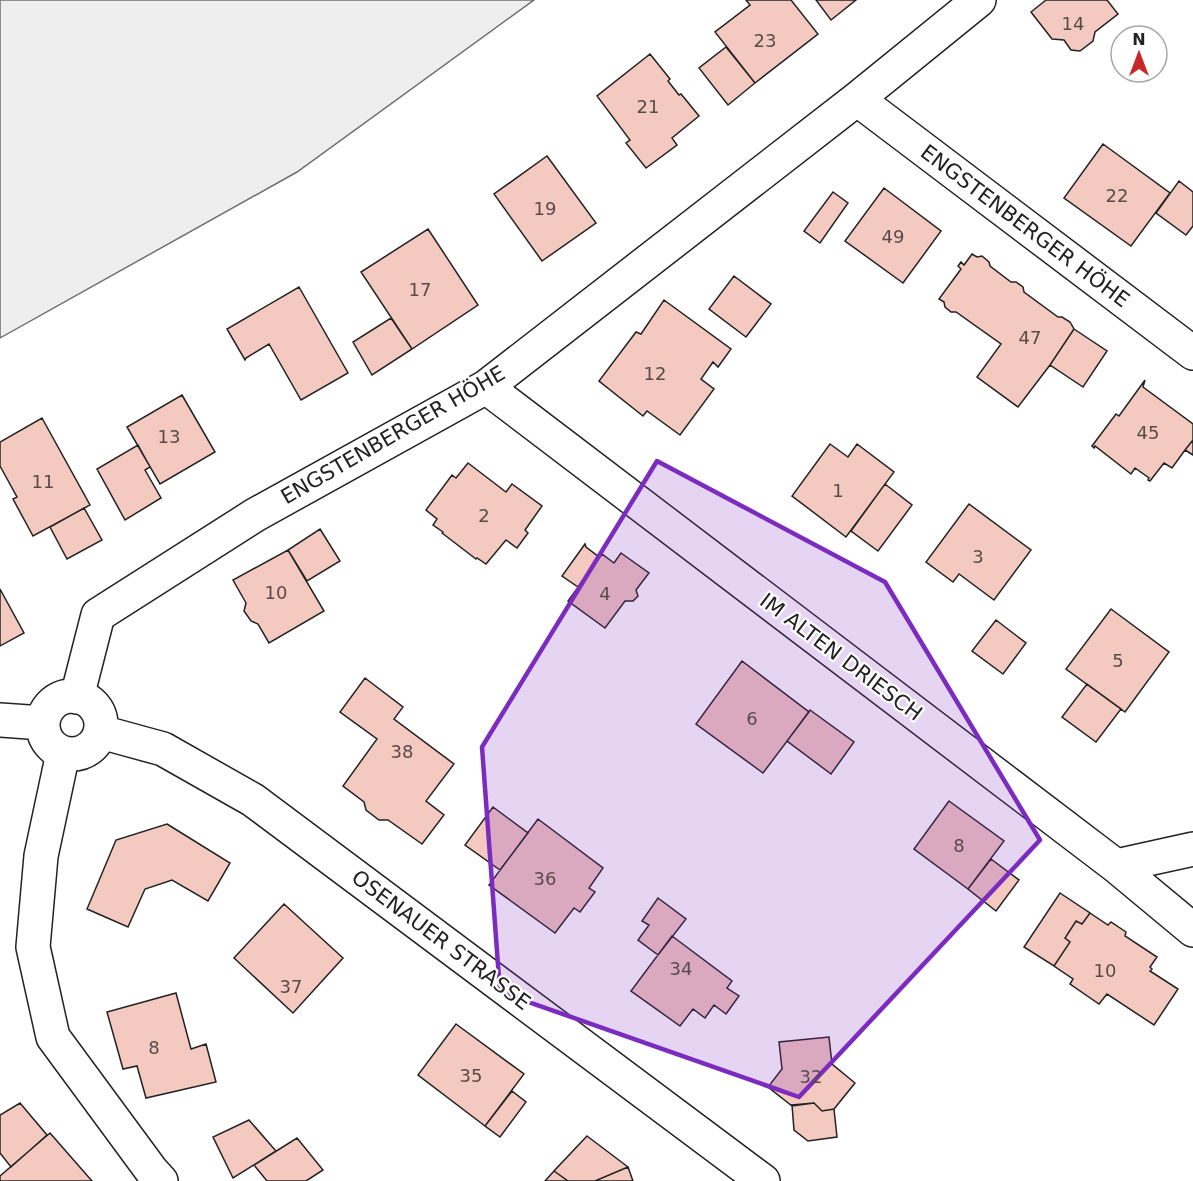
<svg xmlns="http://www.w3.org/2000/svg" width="1193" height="1181" font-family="'DejaVu Sans',sans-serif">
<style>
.green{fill:#eee;stroke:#6f6f6f;stroke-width:1.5}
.building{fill:#f3c9c0;stroke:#222;stroke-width:1.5}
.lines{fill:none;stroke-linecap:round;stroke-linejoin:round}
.minor-casing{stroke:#222;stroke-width:36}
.minor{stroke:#fff;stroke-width:33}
.marked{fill:#7b2cbf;fill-opacity:0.2;stroke:#7b2cbf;stroke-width:4.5;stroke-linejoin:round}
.labels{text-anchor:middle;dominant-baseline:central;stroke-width:4.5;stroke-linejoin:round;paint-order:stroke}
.number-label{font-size:18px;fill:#564c4a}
.street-label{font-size:21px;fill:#222;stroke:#fff}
</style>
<rect width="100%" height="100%" fill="#fff"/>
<path class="green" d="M 0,0 L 534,0 L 297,172 L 0,338 Z"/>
<path class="building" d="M 746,0 L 791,0 L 818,34 L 755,83 L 715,32 L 750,5 Z
M 816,0 L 856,0 L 831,20 Z
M 1046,0 L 1107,0 L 1118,14 L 1095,32 L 1093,41 L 1080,51 L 1071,50 L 1064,40 L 1052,39 L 1031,12 Z
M 726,47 L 755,83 L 728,105 L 699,68 Z
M 650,54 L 670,79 L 668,81 L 679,95 L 681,94 L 699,116 L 672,138 L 677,145 L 646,168 L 626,143 L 630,140 L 597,96 Z
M 1103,144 L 1170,193 L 1131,246 L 1064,198 Z
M 547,156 L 596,223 L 542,261 L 494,194 Z
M 1179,181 L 1193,192 L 1193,226 L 1186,235 L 1156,213 Z
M 884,188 L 941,231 L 903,283 L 845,241 Z
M 833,192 L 848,203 L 820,243 L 804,231 Z
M 428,229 L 478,305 L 412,349 L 361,272 Z
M 972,254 L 977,257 L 982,256 L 989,262 L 990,266 L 1011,282 L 1016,282 L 1023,287 L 1024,292 L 1058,317 L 1062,317 L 1070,322 L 1074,329 L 1050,365 L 1018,407 L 977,377 L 1001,344 L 956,312 L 951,312 L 945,307 L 944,302 L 939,299 L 961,269 L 958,266 L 961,262 L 964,265 Z
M 734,276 L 771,304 L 746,337 L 709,309 Z
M 299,287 L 348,373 L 301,400 L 269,344 L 246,358 L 245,360 L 227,329 Z
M 664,300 L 731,349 L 718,367 L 713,362 L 701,379 L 714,389 L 680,435 L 647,411 L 643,416 L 599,381 L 636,332 L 641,334 Z
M 391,318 L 412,349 L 372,375 L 353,342 Z
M 1074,329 L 1107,351 L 1083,387 L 1050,365 Z
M 1145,380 L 1143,387 L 1193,424 L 1193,440 L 1185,450 L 1172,468 L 1164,463 L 1150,481 L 1148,480 L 1149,478 L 1135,468 L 1131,474 L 1095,446 L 1094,448 L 1092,446 L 1116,414 L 1119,416 Z
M 182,395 L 215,452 L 160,484 L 127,427 Z
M 42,418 L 90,505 L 33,536 L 13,499 L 17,497 L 0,466 L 0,442 Z
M 1193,440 L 1193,455 L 1185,450 Z
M 830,444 L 848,457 L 857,444 L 894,472 L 846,537 L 792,496 Z
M 138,445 L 150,467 L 145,470 L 161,498 L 125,520 L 97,469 Z
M 468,463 L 506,492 L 512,484 L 542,506 L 525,530 L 528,533 L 517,548 L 506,540 L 486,564 L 477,558 L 476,559 L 442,533 L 443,532 L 433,525 L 437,519 L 426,510 L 452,475 L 456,478 Z
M 885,484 L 912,505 L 878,551 L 851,531 Z
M 969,504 L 1031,550 L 994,600 L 959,574 L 953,582 L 926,562 Z
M 84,508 L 102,540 L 67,559 L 50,527 Z
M 320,529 L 340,561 L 307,581 L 288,550 Z
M 585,544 L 586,547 L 599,557 L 578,587 L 562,576 Z
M 288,550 L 324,611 L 269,643 L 258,624 L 251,621 L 244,611 L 246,603 L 233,580 Z
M 621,553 L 649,573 L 636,590 L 638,596 L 633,601 L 625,601 L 605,628 L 568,601 L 602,554 L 614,563 Z
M 0,589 L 24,633 L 0,646 Z
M 1111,609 L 1169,652 L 1125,712 L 1066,669 Z
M 996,620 L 1026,643 L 1003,674 L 972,651 Z
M 742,661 L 809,712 L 763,773 L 696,724 Z
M 365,678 L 403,707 L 394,719 L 454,764 L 426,801 L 444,815 L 422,844 L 388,820 L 379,820 L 366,810 L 364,802 L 343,786 L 377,739 L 340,712 Z
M 1087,684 L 1121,709 L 1096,742 L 1062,717 Z
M 810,710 L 854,742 L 831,774 L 787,741 Z
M 949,801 L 1004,841 L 968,889 L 914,849 Z
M 493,807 L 528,833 L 500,870 L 465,845 Z
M 538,819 L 603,868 L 589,888 L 595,892 L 580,912 L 574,908 L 555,933 L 489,885 Z
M 167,824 L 230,863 L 208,901 L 172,880 L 145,889 L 128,927 L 87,909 L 116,840 Z
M 991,859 L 1019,880 L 996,911 L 968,889 Z
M 1060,893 L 1090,913 L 1082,924 L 1076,921 L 1065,938 L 1070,942 L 1054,966 L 1024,947 Z
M 658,898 L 686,919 L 658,955 L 638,940 L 649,925 L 642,921 Z
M 284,904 L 343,958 L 293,1013 L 234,958 Z
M 1090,913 L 1108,925 L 1111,922 L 1126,932 L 1125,936 L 1157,957 L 1150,967 L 1152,969 L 1150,971 L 1178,989 L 1154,1025 L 1107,994 L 1099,1004 L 1070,984 L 1073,979 L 1054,966 L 1070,942 L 1065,938 L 1076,921 L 1082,924 Z
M 672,936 L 732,981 L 727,988 L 739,996 L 726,1014 L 714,1005 L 705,1018 L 693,1009 L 680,1026 L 631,991 Z
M 176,993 L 191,1049 L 206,1044 L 216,1082 L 146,1098 L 137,1066 L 123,1069 L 107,1012 Z
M 456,1024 L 524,1074 L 485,1126 L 418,1075 Z
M 829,1037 L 832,1064 L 855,1083 L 834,1109 L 822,1111 L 814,1103 L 792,1106 L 768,1087 L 782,1069 L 779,1042 Z
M 512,1091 L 526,1102 L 500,1137 L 485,1126 Z
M 20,1103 L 47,1135 L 11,1167 L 0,1153 L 0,1115 Z
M 814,1103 L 822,1111 L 834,1109 L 837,1137 L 808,1141 L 794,1130 L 792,1105 Z
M 249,1120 L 276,1151 L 233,1178 L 213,1137 Z
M 50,1133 L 92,1181 L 0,1181 L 0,1176 Z
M 587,1136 L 628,1167 L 595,1181 L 568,1181 L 554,1171 Z
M 297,1138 L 323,1170 L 306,1181 L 267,1181 L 254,1165 Z
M 628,1167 L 633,1181 L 595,1181 Z
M 554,1171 L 568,1181 L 545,1181 Z"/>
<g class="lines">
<defs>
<path id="minor" d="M 857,99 L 1193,353
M 486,387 L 1116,866 L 1193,930
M43 725a29 29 0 1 1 58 0a29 29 0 1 1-58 0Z
M 77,697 L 98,615 L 255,515 L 486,387 L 857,99 L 979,0
M 0,720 L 43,723
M 101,732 L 163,749 L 253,800 L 763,1181
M 63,753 L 41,856 L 33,947 L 53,1037 L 151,1170 L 161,1181
M 1116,866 L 1193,849"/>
</defs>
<use href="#minor" class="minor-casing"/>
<use href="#minor" class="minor"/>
</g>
<path class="marked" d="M 657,461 L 885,582 L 1040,840 L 799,1097 L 500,992 L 482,747 Z"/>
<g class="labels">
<g class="number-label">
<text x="1073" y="23">14</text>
<text x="765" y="40">23</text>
<text x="648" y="106">21</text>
<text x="1117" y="195">22</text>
<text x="545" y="208">19</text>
<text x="893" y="236">49</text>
<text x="420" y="289">17</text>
<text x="1030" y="337">47</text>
<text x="655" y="373">12</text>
<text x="1148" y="432">45</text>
<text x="169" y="436">13</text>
<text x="43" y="481">11</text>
<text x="838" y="490">1</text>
<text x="484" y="515">2</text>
<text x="978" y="556">3</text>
<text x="276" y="592">10</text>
<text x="605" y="593">4</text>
<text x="1118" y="660">5</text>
<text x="752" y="718">6</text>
<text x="402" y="751">38</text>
<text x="959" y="845">8</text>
<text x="545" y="878">36</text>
<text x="681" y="968">34</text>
<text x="1105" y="970">10</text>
<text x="291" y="986">37</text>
<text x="154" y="1047">8</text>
<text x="471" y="1075">35</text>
<text x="811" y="1076">32</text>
</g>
<g class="street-label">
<text transform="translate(1025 226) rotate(37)">ENGSTENBERGER HÖHE</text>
<text transform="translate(393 435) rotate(-30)">ENGSTENBERGER HÖHE</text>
<text transform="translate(841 657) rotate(37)">IM ALTEN DRIESCH</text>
<text transform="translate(441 940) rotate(37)">OSENAUER STRASSE</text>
</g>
</g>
<g transform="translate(1139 54)"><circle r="28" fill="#ffffff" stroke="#a7a7a7" stroke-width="1.5"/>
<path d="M0-4.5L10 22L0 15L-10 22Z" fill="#c62828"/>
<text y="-9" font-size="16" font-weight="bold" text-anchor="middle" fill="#222222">N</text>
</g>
</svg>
